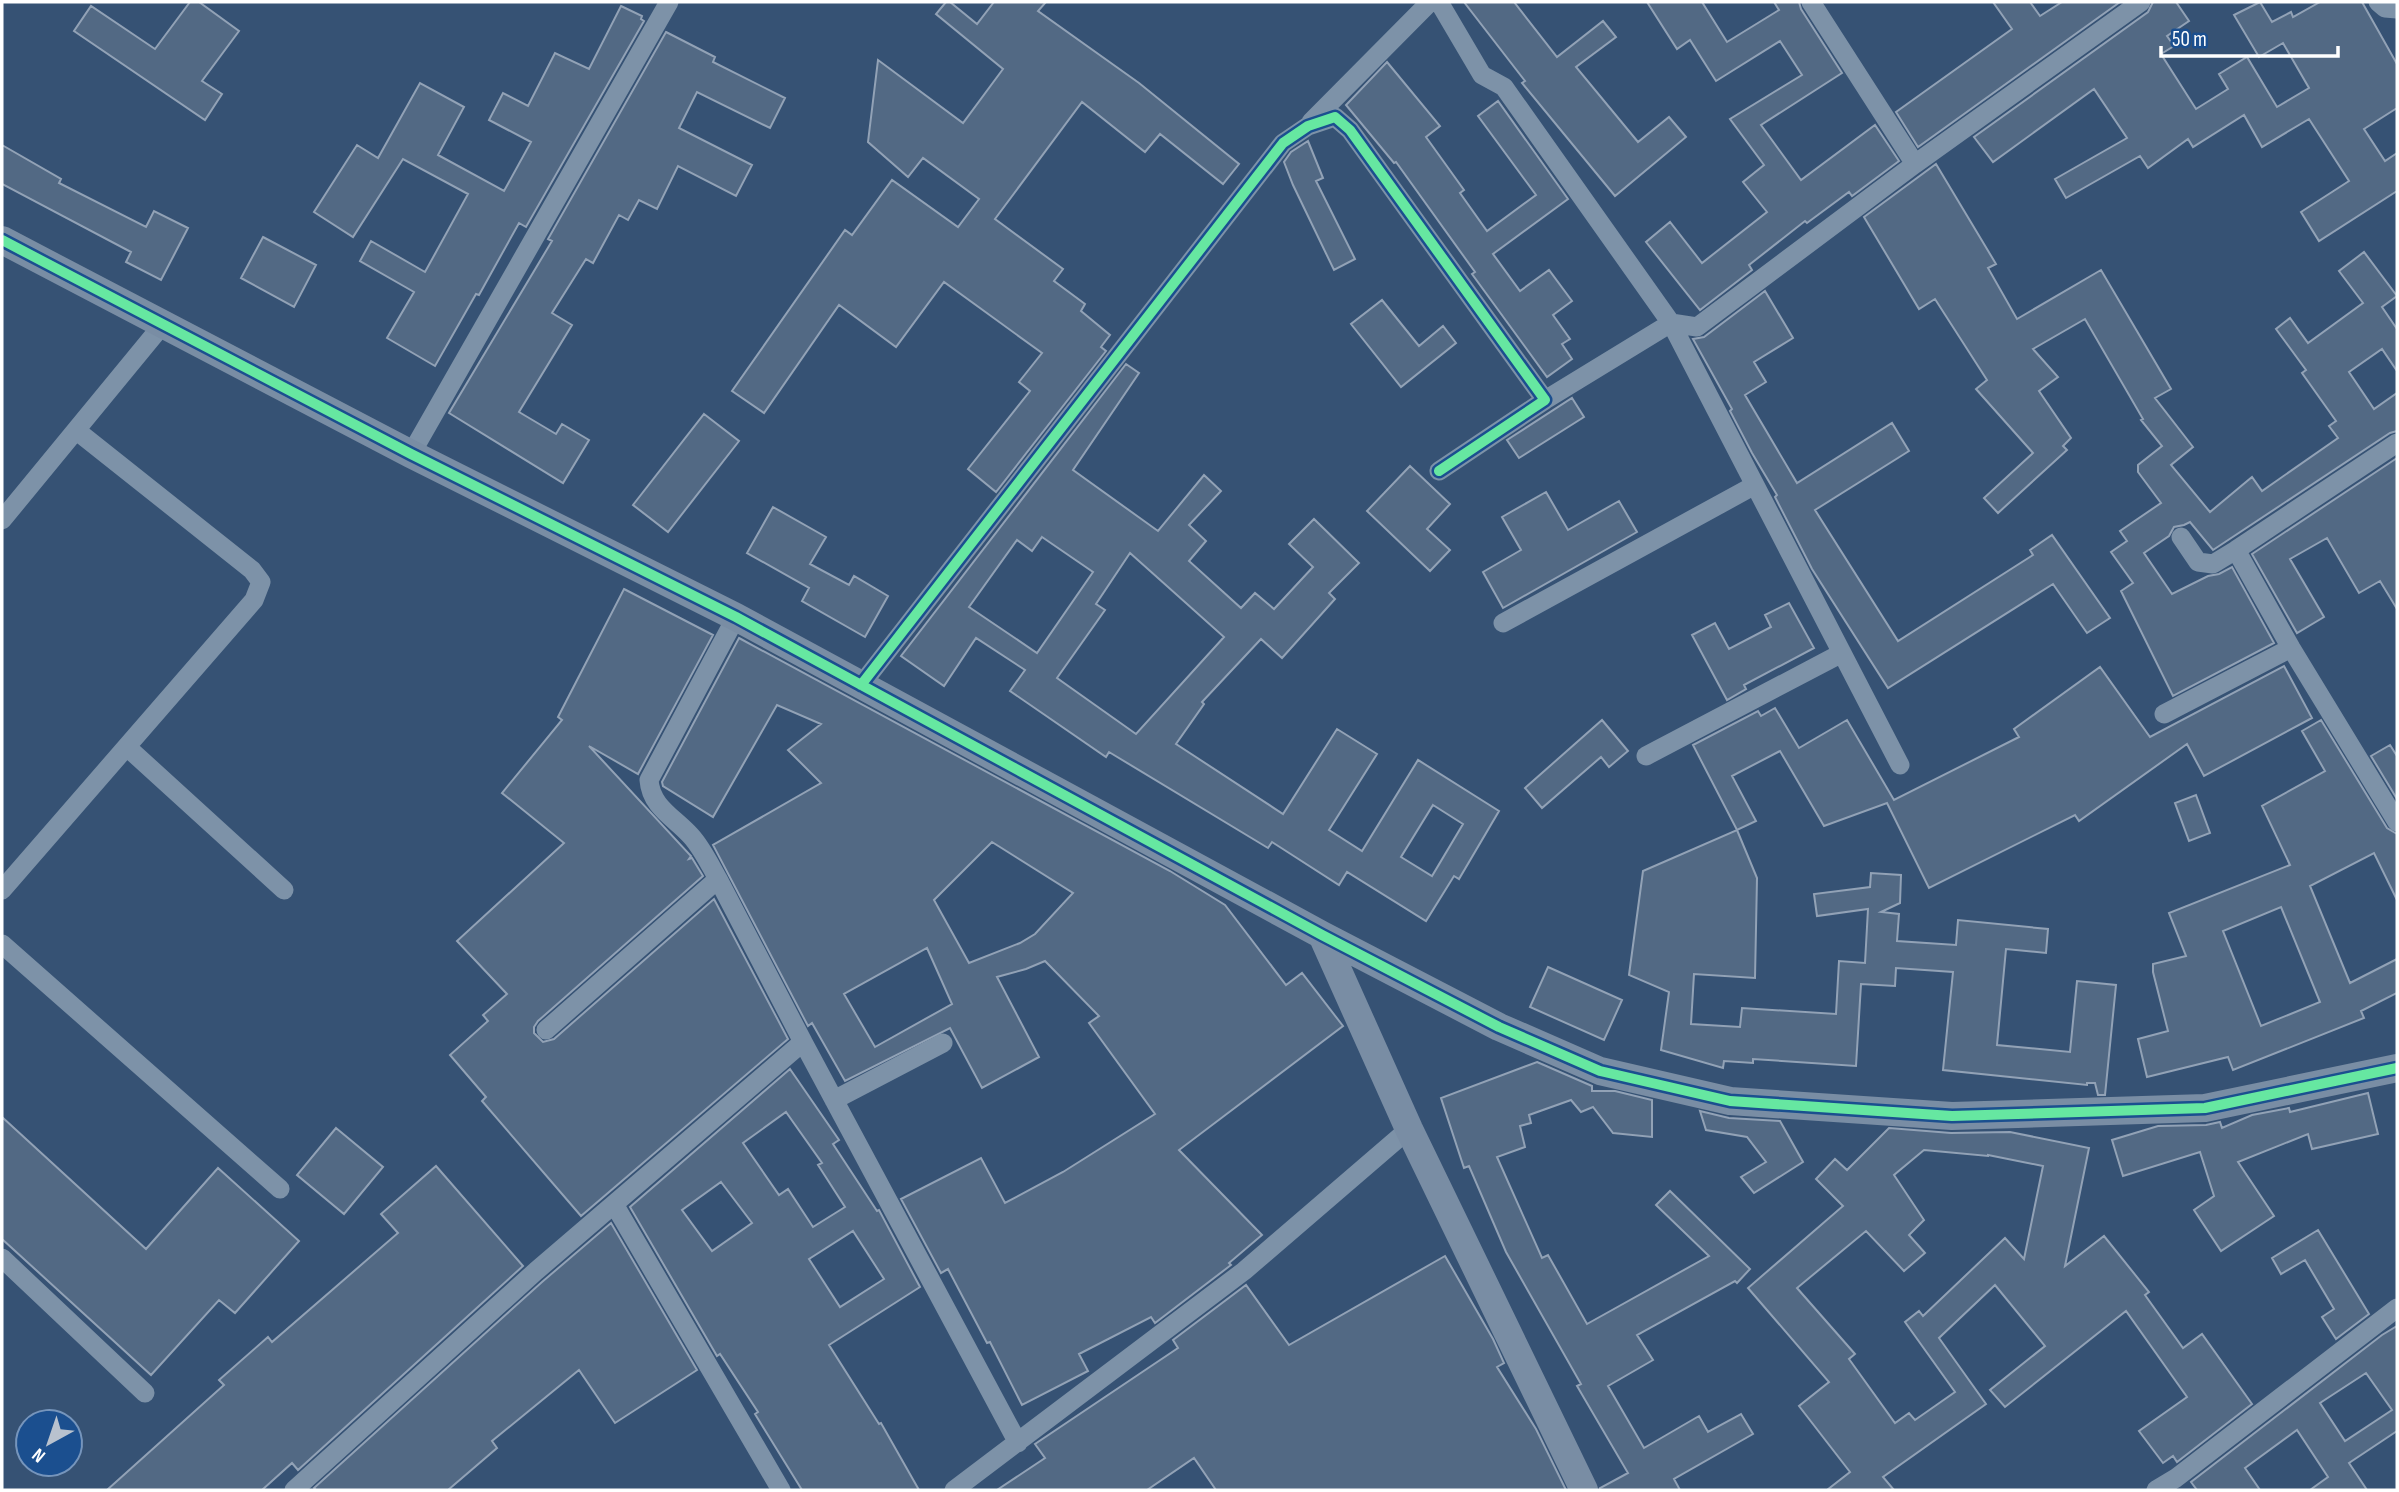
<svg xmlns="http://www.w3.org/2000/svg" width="2399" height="1492" font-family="'Sofia Sans Condensed',sans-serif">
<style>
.building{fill:#526984;stroke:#92a2b6;stroke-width:2;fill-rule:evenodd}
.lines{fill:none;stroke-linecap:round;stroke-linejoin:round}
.street{stroke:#7d92a8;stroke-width:19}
.secondary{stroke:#798da4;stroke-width:28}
.cycleway-casing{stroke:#1b4f8f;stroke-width:15}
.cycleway{stroke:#66e7a1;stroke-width:10}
</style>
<rect width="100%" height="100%" fill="#365274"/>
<path class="building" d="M 190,2 L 199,2 L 239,31 L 202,81 L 222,94 L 205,120 L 74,31 L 91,6 L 155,49 Z
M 946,2 L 950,2 L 977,24 L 994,2 L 1046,2 L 1038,11 L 1139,83 L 1239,164 L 1223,184 L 1160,134 L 1145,152 L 1082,102 L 995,219 L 1063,269 L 1054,281 L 1085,304 L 1081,311 L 1110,335 L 1101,347 L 1106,351 L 996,492 L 968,469 L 1030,391 L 1019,382 L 1042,353 L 944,282 L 896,347 L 839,305 L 764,413 L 732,391 L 845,230 L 852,235 L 892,180 L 958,227 L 979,199 L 923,158 L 908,177 L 868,142 L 878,60 L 963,123 L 1003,69 L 936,14 Z
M 1464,2 L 1514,2 L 1557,57 L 1603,21 L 1616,37 L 1576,67 L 1638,142 L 1669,117 L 1686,137 L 1615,196 L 1522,83 L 1525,81 Z
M 1647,2 L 1702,2 L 1727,42 L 1779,10 L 1774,2 L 1799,2 L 1801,9 L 1842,73 L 1761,125 L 1801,180 L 1875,125 L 1899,161 L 1852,196 L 1849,192 L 1807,223 L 1805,221 L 1749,265 L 1752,270 L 1700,310 L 1646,242 L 1670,222 L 1702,263 L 1767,212 L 1743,182 L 1764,165 L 1730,119 L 1802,75 L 1780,41 L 1716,81 L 1690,40 L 1677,49 Z
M 1993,2 L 2030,2 L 2040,16 L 2062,2 L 2120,2 L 1918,147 L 1896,112 L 2012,29 Z
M 2153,2 L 2176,2 L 2189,21 L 2167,36 L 2174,46 L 2161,54 L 2196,109 L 2228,89 L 2219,74 L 2247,57 L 2277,107 L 2309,88 L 2283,43 L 2259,57 L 2234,15 L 2260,2 L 2272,22 L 2291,12 L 2293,17 L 2320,2 L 2362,2 L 2397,64 L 2397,108 L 2364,129 L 2385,161 L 2397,153 L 2397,191 L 2319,241 L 2301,212 L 2349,181 L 2309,119 L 2262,147 L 2244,115 L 2193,147 L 2188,139 L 2148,168 L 2140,156 L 2066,198 L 2055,179 L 2127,138 L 2094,89 L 1993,162 L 1974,137 L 2148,12 Z
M 621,6 L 642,16 L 641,19 L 644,21 L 526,227 L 519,223 L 479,295 L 476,294 L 435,366 L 387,338 L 414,292 L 360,261 L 371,241 L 425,272 L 468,194 L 403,159 L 353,237 L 314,212 L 357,145 L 378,158 L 420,83 L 464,107 L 438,155 L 504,191 L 531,142 L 489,120 L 503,93 L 528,106 L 555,53 L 589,69 Z
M 666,32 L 715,57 L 713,62 L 785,98 L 770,128 L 697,92 L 679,128 L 752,165 L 736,196 L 678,166 L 657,209 L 639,200 L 628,220 L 619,215 L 593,263 L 586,259 L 552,313 L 572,325 L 519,412 L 556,434 L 562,424 L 589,440 L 563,483 L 449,413 L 552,241 L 548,239 Z
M 1387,62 L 1440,126 L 1426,137 L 1464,190 L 1460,193 L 1487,231 L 1536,195 L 1478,116 L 1498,101 L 1568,199 L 1493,254 L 1520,291 L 1549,270 L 1572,301 L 1553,315 L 1570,339 L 1562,344 L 1572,359 L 1547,377 L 1472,274 L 1475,272 L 1396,162 L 1394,163 L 1346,105 Z
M 1308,141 L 1323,178 L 1316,181 L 1355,259 L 1334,270 L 1293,185 L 1284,162 L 1291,152 Z
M 2,145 L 61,179 L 59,183 L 146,227 L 154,211 L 188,228 L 161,280 L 126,262 L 131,252 L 2,184 Z
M 1936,164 L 1996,264 L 1988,268 L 2017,319 L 2101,270 L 2171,389 L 2155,398 L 2193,447 L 2171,465 L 2210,512 L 2252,477 L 2262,491 L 2338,438 L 2329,426 L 2336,421 L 2302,373 L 2306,370 L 2276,329 L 2290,318 L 2308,343 L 2363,303 L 2339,271 L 2364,252 L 2397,296 L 2382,307 L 2397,329 L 2397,371 L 2382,349 L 2349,372 L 2374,409 L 2397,393 L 2397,431 L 2390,433 L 2213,550 L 2190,522 L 2184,525 L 2174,527 L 2169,536 L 2144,553 L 2172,594 L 2208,576 L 2219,574 L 2232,567 L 2274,643 L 2173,696 L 2121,591 L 2133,583 L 2111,552 L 2127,541 L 2120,531 L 2161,503 L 2138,472 L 2138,465 L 2162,446 L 2141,420 L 2143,419 L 2085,319 L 2033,349 L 2058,377 L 2039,391 L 2071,438 L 2063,446 L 2067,450 L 1998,513 L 1984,498 L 2033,453 L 1976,389 L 1987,380 L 1935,299 L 1919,309 L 1864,217 Z
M 263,237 L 316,265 L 294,307 L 241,278 Z
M 1765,291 L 1793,338 L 1754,362 L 1766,382 L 1745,395 L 1797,483 L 1892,423 L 1909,451 L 1815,510 L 1898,641 L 2033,555 L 2030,550 L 2052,535 L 2110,618 L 2087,633 L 2053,584 L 1888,688 L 1812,569 L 1775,497 L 1777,495 L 1752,453 L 1730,411 L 1732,409 L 1693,339 L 1704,337 Z
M 1382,300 L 1419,346 L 1443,326 L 1456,343 L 1401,387 L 1351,324 Z
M 1126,364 L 1139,373 L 1073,470 L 1158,531 L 1204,475 L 1221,491 L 1189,525 L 1206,541 L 1189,561 L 1241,608 L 1255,593 L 1274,609 L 1313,567 L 1289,544 L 1314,519 L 1359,563 L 1329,593 L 1335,599 L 1282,658 L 1261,639 L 1202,702 L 1204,704 L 1176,744 L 1283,814 L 1337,729 L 1377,754 L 1329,830 L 1362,851 L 1418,760 L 1499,811 L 1459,879 L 1454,876 L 1426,921 L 1347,872 L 1339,885 L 1272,842 L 1268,848 L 1109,752 L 1106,757 L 1010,691 L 1025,670 L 976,638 L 944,686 L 901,656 ZM 1042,537 L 1093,572 L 1037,653 L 969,607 L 1017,540 L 1032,551 ZM 1130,553 L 1224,637 L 1136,734 L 1057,678 L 1105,610 L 1096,604 ZM 1433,805 L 1463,824 L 1432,876 L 1401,857 Z
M 1572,398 L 1584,417 L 1519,458 L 1507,440 Z
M 704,414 L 739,441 L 668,532 L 633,505 Z
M 2397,458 L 2397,609 L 2380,581 L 2359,593 L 2327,538 L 2290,559 L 2324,617 L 2297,633 L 2252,554 Z
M 1410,466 L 1450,504 L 1427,529 L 1450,550 L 1430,571 L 1367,511 Z
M 1546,492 L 1568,530 L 1619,501 L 1637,532 L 1503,608 L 1483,572 L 1521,550 L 1502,517 Z
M 773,507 L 826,537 L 810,564 L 849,585 L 854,576 L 888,596 L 865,637 L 802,601 L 809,588 L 747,553 Z
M 624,589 L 713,635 L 638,774 L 589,746 L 691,856 L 689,859 L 692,858 L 703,876 L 538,1021 L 534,1027 L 534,1033 L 543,1042 L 554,1039 L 714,899 L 788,1039 L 581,1216 L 482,1101 L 486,1097 L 450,1055 L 488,1021 L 483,1015 L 507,994 L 457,941 L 564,843 L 502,793 L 562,720 L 558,717 Z
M 1789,603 L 1814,648 L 1744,685 L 1746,689 L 1727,700 L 1692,635 L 1715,623 L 1729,649 L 1771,627 L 1765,615 Z
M 739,638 L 1170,871 L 1225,905 L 1286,985 L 1302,973 L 1343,1026 L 1179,1150 L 1262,1235 L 1229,1263 L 1231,1265 L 1155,1323 L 1151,1317 L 1079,1354 L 1088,1371 L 1022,1405 L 990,1342 L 987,1343 L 948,1269 L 941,1273 L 901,1199 L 981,1158 L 1005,1203 L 1063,1172 L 1155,1114 L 1089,1023 L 1099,1016 L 1045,961 L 1026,969 L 997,977 L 1039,1057 L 982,1088 L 950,1028 L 845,1081 L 812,1023 L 808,1026 L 713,845 L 821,783 L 788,750 L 821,724 L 777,705 L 713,817 L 663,786 L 662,782 ZM 992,842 L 1073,893 L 1035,934 L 1020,943 L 969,963 L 934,900 ZM 927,948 L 952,1004 L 875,1047 L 844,994 Z
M 2284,666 L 2312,718 L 2204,776 L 2187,744 L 2079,821 L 2075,815 L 1929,888 L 1887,803 L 1824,826 L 1780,751 L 1732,776 L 1756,821 L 1737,830 L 1693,745 L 1758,711 L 1761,716 L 1775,708 L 1799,748 L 1847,720 L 1894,800 L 2019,737 L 2014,729 L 2100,667 L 2150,737 Z
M 1602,720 L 1628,751 L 1609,767 L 1601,757 L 1542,808 L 1525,788 Z
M 2321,720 L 2387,828 L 2397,834 L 2397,900 L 2374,853 L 2310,886 L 2350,983 L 2397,959 L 2397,993 L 2361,1011 L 2364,1018 L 2233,1070 L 2228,1057 L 2147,1077 L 2138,1039 L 2168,1031 L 2153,972 L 2153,964 L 2186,956 L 2169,913 L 2290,865 L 2262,806 L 2325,771 L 2302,731 ZM 2281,907 L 2320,1002 L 2261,1026 L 2223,931 Z
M 2390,745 L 2397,756 L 2397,799 L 2371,756 Z
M 2196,795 L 2210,833 L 2189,841 L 2175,803 Z
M 1737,830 L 1757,878 L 1755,978 L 1694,974 L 1691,1024 L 1740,1027 L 1742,1008 L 1836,1014 L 1839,961 L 1865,963 L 1868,909 L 1817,916 L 1814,894 L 1870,887 L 1871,873 L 1901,875 L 1900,903 L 1881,912 L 1899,914 L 1897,941 L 1956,945 L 1958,920 L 2048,929 L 2046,953 L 2006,949 L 1997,1045 L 2070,1052 L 2077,981 L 2116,985 L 2105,1095 L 2098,1095 L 2095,1083 L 2087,1083 L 2087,1085 L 1943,1070 L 1953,972 L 1896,968 L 1895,986 L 1861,984 L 1856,1066 L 1753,1059 L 1753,1063 L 1724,1061 L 1723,1068 L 1661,1050 L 1669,992 L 1629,975 L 1643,871 Z
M 1548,967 L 1622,1000 L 1604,1040 L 1530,1007 Z
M 1537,1062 L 1592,1086 L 1592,1091 L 1615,1091 L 1652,1100 L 1652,1137 L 1613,1133 L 1593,1107 L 1581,1112 L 1571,1100 L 1529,1115 L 1531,1123 L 1520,1126 L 1525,1147 L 1497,1157 L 1542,1258 L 1548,1255 L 1587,1324 L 1709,1256 L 1656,1205 L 1670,1191 L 1750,1269 L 1737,1283 L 1735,1281 L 1637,1335 L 1653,1360 L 1608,1386 L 1644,1448 L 1699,1416 L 1708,1432 L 1741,1414 L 1753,1434 L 1674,1479 L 1680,1490 L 1600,1490 L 1600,1488 L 1628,1473 L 1577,1386 L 1581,1384 L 1506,1252 L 1469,1166 L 1464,1168 L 1441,1098 Z
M 790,1069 L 839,1140 L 833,1144 L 877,1211 L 879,1210 L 920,1287 L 829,1345 L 879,1424 L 881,1423 L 919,1490 L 802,1490 L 755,1414 L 758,1412 L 720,1354 L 717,1356 L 630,1207 ZM 786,1112 L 822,1163 L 818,1165 L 845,1207 L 813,1227 L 788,1189 L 779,1195 L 743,1143 ZM 721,1182 L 752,1223 L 712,1251 L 682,1210 ZM 853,1231 L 884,1279 L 840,1307 L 809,1259 Z
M 2368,1093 L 2378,1134 L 2312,1149 L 2308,1134 L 2238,1162 L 2274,1216 L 2221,1251 L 2194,1210 L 2214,1196 L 2200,1152 L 2123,1176 L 2112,1140 L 2158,1126 L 2206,1125 L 2220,1122 L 2222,1128 L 2252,1115 L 2289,1108 L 2290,1112 Z
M 1700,1111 L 1729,1118 L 1780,1121 L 1803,1162 L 1754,1193 L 1741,1177 L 1766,1162 L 1747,1137 L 1706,1130 Z
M 2,1117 L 146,1249 L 218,1168 L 299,1241 L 235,1313 L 219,1300 L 151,1375 L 2,1239 Z
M 336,1128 L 383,1167 L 344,1214 L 297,1175 Z
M 1889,1128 L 1951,1133 L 2010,1132 L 2089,1148 L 2065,1266 L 2104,1236 L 2149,1292 L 2145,1295 L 2183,1348 L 2202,1334 L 2252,1404 L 2177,1462 L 2173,1456 L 2163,1463 L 2139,1431 L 2187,1397 L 2126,1311 L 2005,1407 L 1990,1390 L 2045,1346 L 1995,1285 L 1939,1338 L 1986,1404 L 1883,1477 L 1894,1490 L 1827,1490 L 1850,1472 L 1799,1406 L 1829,1382 L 1748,1288 L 1843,1206 L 1816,1179 L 1835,1159 L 1847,1170 ZM 1924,1150 L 1988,1156 L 1988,1155 L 2043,1166 L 2024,1259 L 2005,1238 L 1923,1316 L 1919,1311 L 1905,1322 L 1955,1392 L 1915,1420 L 1909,1413 L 1895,1423 L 1849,1359 L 1855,1354 L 1797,1288 L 1866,1231 L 1904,1271 L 1925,1253 L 1909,1235 L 1924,1220 L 1894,1175 Z
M 436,1166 L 523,1266 L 298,1470 L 292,1463 L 262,1490 L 107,1490 L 224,1385 L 219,1380 L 268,1337 L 272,1342 L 398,1233 L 381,1214 Z
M 611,1223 L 697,1370 L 615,1423 L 579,1370 L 492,1441 L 497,1448 L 448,1490 L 316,1490 L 314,1488 L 542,1282 Z
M 2318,1230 L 2369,1314 L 2336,1339 L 2322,1317 L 2334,1309 L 2305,1260 L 2281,1274 L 2272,1258 Z
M 1445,1256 L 1493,1339 L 1504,1363 L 1497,1367 L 1536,1429 L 1566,1490 L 1216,1490 L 1194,1458 L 1147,1490 L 997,1490 L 1045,1458 L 1035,1444 L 1178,1348 L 1173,1340 L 1246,1285 L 1289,1345 Z
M 2397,1326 L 2397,1431 L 2349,1463 L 2367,1490 L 2310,1490 L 2328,1477 L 2297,1430 L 2245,1468 L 2260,1490 L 2197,1490 L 2191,1482 L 2382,1335 ZM 2366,1373 L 2392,1410 L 2345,1441 L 2320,1403 Z"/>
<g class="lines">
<path class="street" d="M 1439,2 L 1482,75 L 1504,87 L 1671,323 L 1545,400
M 1811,2 L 1915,164 L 1697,327 L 1671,323 L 1900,765
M 2378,2 L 2385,8 L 2397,9
M 1311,122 L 1430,2
M 1915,164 L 2141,2
M 2397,443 L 2236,550 L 2291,648 L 2397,822
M 411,454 L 669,2
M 2,520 L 164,323
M 2181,537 L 2198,562 L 2213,564 L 2236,550
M 1503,623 L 1755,485
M 861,685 L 1283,143 L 1308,126 L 1335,117 L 1350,130 L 1545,400 L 1439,471
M 2164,714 L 2291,648
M 127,747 L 284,890
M 1646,756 L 1842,653
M 2,890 L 254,600 L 261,582 L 252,570 L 77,431
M 2,944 L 280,1189
M 546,1030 L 718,879 C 710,865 702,848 691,836 C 674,817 651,807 649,780 L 736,617
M 803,1042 L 1018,1443
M 834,1100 L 943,1043
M 614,1204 L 781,1490
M 2,1258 L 145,1393
M 294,1490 L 536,1271 L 803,1042 L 718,879
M 954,1490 L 1244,1271 L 1409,1129
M 2156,1490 L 2176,1478 L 2397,1308"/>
<path class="secondary" d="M 2,240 L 411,454 L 736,617 L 1322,935 L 1499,1027 L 1600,1071 L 1730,1101 L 1952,1116 L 2205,1108 L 2397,1068
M 1322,935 L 1409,1129 L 1584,1490"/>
<defs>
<path id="cycleway" d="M 2,240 L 411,454 L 736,617 L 1322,935 L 1499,1027 L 1600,1071 L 1730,1101 L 1952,1116 L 2205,1108 L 2397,1068
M 861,685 L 1283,143 L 1308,126 L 1335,117 L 1350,130 L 1545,400 L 1439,471"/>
</defs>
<use href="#cycleway" class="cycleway-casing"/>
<use href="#cycleway" class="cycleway"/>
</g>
<rect width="2399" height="1492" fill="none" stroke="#ffffff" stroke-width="7"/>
<g transform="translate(49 1443) rotate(220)"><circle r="33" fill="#1b4f8f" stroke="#7695bc" stroke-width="2"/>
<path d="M0-5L12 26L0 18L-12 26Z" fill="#b9c2ce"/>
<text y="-10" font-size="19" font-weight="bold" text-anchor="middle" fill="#ffffff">N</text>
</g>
<path d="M2161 46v10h177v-10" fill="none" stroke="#ffffff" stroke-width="3.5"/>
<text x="2172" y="46" font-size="21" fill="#ffffff" stroke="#1b4f8f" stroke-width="5" paint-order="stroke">50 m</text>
</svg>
